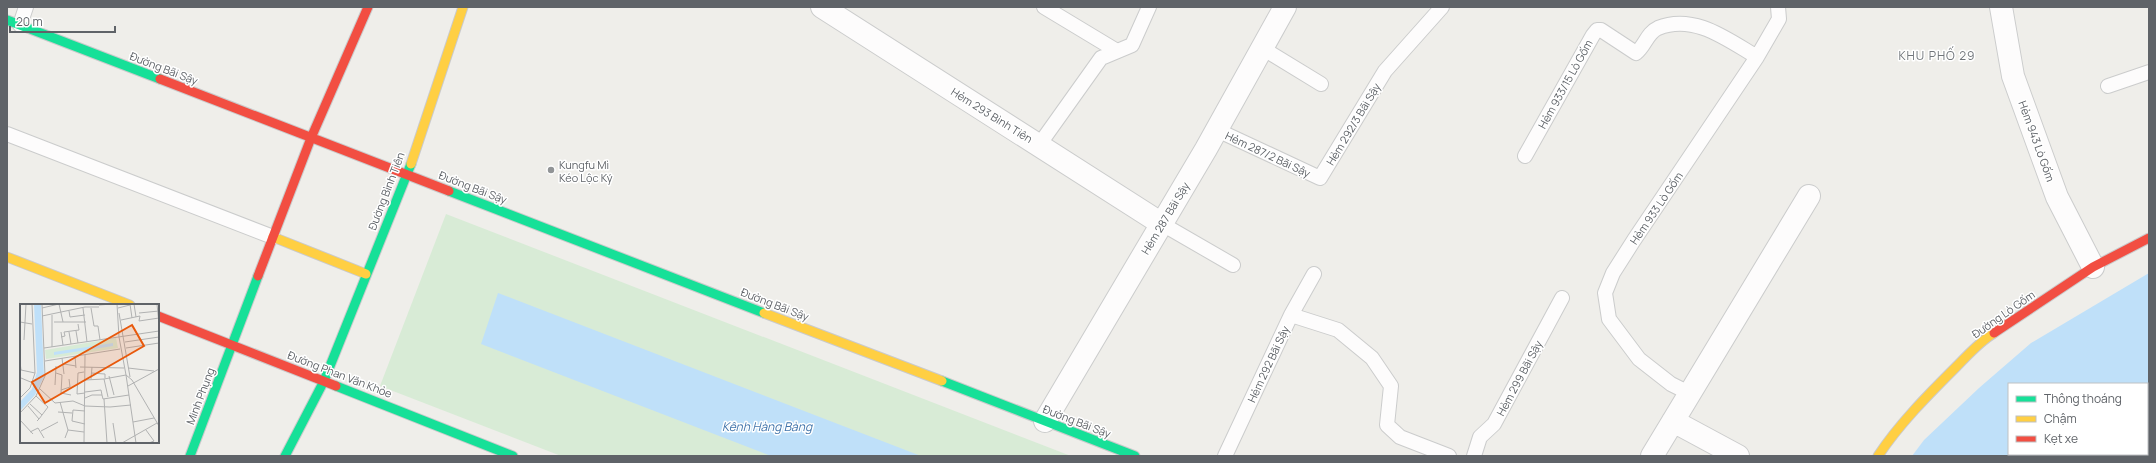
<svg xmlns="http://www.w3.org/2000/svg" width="2156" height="463" font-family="Manrope,sans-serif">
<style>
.green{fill:#d8ebd6}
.water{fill:#bfe0f9}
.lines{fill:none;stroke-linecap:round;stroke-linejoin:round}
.lane-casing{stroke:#cbcccc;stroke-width:16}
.street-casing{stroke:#cbcccc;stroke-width:24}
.fast-casing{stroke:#cacacb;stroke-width:11}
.slow-casing{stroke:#cacacb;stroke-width:11}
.jam-casing{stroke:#cacacb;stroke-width:11}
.lane{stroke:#fdfcfc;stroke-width:14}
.street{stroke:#fdfcfc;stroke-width:22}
.fast{stroke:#16e098;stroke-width:9}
.slow{stroke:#ffcf43;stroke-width:9}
.jam{stroke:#f24e42;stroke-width:9}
.poi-dot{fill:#919496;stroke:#fff;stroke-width:1.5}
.labels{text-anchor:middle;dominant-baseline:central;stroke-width:3;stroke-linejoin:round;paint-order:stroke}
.street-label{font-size:11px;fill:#5f6368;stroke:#fff}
.poi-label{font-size:11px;fill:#5f6368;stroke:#fff;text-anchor:start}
.neighbourhood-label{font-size:12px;letter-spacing:1px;fill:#70757a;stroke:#fff}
.water-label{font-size:12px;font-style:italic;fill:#4174aa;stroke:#fff}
.inset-road{fill:none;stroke:#b1b2b2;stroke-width:1}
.view{fill:#e8590c;fill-opacity:0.15;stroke:#e8590c;stroke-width:2}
.inset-edge{fill:none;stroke:#5f6368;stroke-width:2}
</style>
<rect width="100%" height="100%" fill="#efeeea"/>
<path class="green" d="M 446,214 L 1071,456 L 561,456 L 380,386 Z"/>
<path class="water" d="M 2149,273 L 2149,411 L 2147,412 L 2147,384 L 2009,384 L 2009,454 L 2097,454 L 2095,456 L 1912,456 L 1924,440 L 1979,388 L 2031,343 Z
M 498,293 L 921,456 L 771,456 L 481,344 Z"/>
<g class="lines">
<defs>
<path id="lane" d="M 1044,7 L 1117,51
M 20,25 L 26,7
M 1262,48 L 1321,84
M 2108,86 L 2149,72
M 1217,130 L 1320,178 L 1385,71 L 1442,7
M 7,134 L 273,237
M 1039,145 L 1101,58 L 1132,45 L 1149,7
M 1525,156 L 1593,35 L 1597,30 L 1601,30 L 1636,53 C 1645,46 1647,33 1658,28 C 1694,13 1728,40 1757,57
M 1162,224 L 1233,265
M 1291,315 L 1338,330 L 1372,358 L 1391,386 L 1387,425 L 1400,437 L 1449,456
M 1691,394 L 1671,384 L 1639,359 L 1609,319 L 1605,293 L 1613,273 L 1634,240 L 1757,57 L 1779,19 L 1778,7
M 1225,456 L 1291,315 L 1314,274
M 1474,456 L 1480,437 L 1494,424 L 1562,298"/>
<path id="street" d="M 822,7 L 1162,224
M 2001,7 L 2013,76 L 2057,197 L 2093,267
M 1045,421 L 1206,149 L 1285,7
M 1673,421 L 1738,456
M 1652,456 L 1809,196"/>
<path id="fast" d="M 7,20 L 160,79
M 449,191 L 764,313
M 942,381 L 1135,456
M 336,386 L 513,456
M 190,456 L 258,276
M 285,456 L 324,381 L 411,164"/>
<path id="slow" d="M 411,164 L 463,7
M 273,237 L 366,274
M 7,257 L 130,305
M 764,313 L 942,381
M 1878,456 C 1899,424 1928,395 1955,368 C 1968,355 1979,342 1994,333"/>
<path id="jam" d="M 160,79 L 449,191
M 258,276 L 311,138 L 368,7
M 158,316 L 336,386
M 1994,333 L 2093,267 L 2149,238
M 2143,456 L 2145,454"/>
</defs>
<use href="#lane" class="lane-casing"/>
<use href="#street" class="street-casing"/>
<use href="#fast" class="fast-casing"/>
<use href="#slow" class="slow-casing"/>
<use href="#jam" class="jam-casing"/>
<use href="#lane" class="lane"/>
<use href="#street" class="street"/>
<use href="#fast" class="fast"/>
<use href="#slow" class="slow"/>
<use href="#jam" class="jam"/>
</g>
<circle class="poi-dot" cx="551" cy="170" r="4"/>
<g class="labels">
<g class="street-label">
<text transform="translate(164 68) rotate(21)">Đường Bãi Sậy</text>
<text transform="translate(1565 84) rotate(-61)">Hẻm 933/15 Lò Gốm</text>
<text transform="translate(992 115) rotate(32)">Hẻm 293 Bình Tiên</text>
<text transform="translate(1353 124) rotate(-59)">Hẻm 292/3 Bãi Sậy</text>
<text transform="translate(2037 141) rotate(70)">Hẻm 943 Lò Gốm</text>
<text transform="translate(1268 154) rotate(25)">Hẻm 287/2 Bãi Sậy</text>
<text transform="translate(473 187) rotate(21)">Đường Bãi Sậy</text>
<text transform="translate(386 191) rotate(-69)">Đường Bình Tiên</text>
<text transform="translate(1656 208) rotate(-56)">Hẻm 933 Lò Gốm</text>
<text transform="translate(1165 218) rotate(-59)">Hẻm 287 Bãi Sậy</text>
<text transform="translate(775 304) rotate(21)">Đường Bãi Sậy</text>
<text transform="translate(2003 314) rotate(-35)">Đường Lò Gốm</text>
<text transform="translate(1268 364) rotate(-65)">Hẻm 292 Bãi Sậy</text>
<text transform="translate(340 374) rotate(21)">Đường Phan Văn Khỏe</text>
<text transform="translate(1519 378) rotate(-62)">Hẻm 299 Bãi Sậy</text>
<text transform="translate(200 396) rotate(-69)">Minh Phụng</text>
<text transform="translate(1077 421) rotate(21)">Đường Bãi Sậy</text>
</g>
<g class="poi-label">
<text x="559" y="164">Kungfu Mì<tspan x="559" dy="13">Kéo Lộc Ký</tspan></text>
</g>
<g class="neighbourhood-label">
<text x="1937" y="55">KHU PHỐ 29</text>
</g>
<g class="water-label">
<text x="767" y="426">Kênh Hàng Bàng</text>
</g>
</g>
<g transform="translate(20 304)">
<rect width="139" height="139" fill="#efeeea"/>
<path d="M 96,34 L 98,44 L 26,55 L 25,46 Z" fill="#d8ebd6"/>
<path d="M 14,0 L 21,0 L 24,73 L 15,91 L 0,107 L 0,98 L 12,85 L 17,68 ZM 93,39 L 93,42 L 34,51 L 34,48 Z" fill="#bfe0f9"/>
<path class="inset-road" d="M 39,0 L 43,18M 97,0 L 99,33 L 106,71 L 112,76 L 139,122M 110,0 L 112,14M 114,0 L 116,13M 137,0 L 139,20M 79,1 L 92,0M 22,4 L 39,0M 63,4 L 67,38M 71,4 L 74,22 L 78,22 L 80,36M 98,4 L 110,1M 49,7 L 50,13 L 65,11M 99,9 L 110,73M 119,9 L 139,7M 32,11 L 32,43M 22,12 L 65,3 L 79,3M 101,16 L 120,12 L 119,17 L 139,14M 0,18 L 12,20M 34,18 L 66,18M 56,27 L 58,39M 41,28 L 43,41M 49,28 L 51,40M 41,33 L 45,32 L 44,28 L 59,26 L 58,20M 4,36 L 6,0M 105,38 L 139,33M 24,44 L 139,27M 106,44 L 139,39M 55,52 L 56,64M 42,54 L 44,70M 25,57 L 100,45M 0,58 L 1,66 L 15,69M 44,60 L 56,62M 60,63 L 104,64M 108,64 L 134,67M 64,68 L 58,69 L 57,90 L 65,89M 36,69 L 42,71 L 41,89 L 51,91M 71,69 L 85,70 L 85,74M 89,72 L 94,91M 1,74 L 13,79M 71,75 L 72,63M 65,76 L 84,75M 35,81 L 36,62M 108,82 L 139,65M 20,85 L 35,99M 41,86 L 50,83 L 49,75M 65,88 L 81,86 L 82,91M 16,92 L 28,103 L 22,111M 88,93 L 84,75 L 106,71 L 116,139M 0,94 L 10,84 L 15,69 L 12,0M 65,94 L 72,91 L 82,91 L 83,95 L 109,91M 84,95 L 87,139M 40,98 L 48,126 L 45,134M 35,99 L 53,97 L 65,102 L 90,103 L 111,101M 10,100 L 22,111 L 19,115M 8,102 L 19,115 L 17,117M 38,108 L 52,109M 0,109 L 16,92 L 25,72 L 22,0M 0,116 L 13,130M 113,118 L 134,114M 93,119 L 96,139M 65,120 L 52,117 L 53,106 L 65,107M 48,126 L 64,128M 126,126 L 134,137 L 129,139M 21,127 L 38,118M 10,128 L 18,124 L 24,134M 64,139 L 65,51M 102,139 L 137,119"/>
<path class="view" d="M 112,21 L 124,42 L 25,99 L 12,78 Z"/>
<rect width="139" height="139" class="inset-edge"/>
</g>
<rect width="2156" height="463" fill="none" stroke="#5f6368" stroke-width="16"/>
<rect x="2008" y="383" width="140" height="72" fill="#ffffff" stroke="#bfc1c3"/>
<rect x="2016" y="396" width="20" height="6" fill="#16e098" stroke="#bfc1c3"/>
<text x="2044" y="403" font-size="12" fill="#5f6368">Thông thoáng</text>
<rect x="2016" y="416" width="20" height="6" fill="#ffcf43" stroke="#bfc1c3"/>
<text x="2044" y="423" font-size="12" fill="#5f6368">Chậm</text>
<rect x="2016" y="436" width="20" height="6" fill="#f24e42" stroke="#bfc1c3"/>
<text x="2044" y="443" font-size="12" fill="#5f6368">Kẹt xe</text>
<path d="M10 26v6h105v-6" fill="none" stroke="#5f6368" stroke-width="2"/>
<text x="16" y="26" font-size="12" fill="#5f6368" stroke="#ffffff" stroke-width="3" paint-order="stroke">20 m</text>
</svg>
